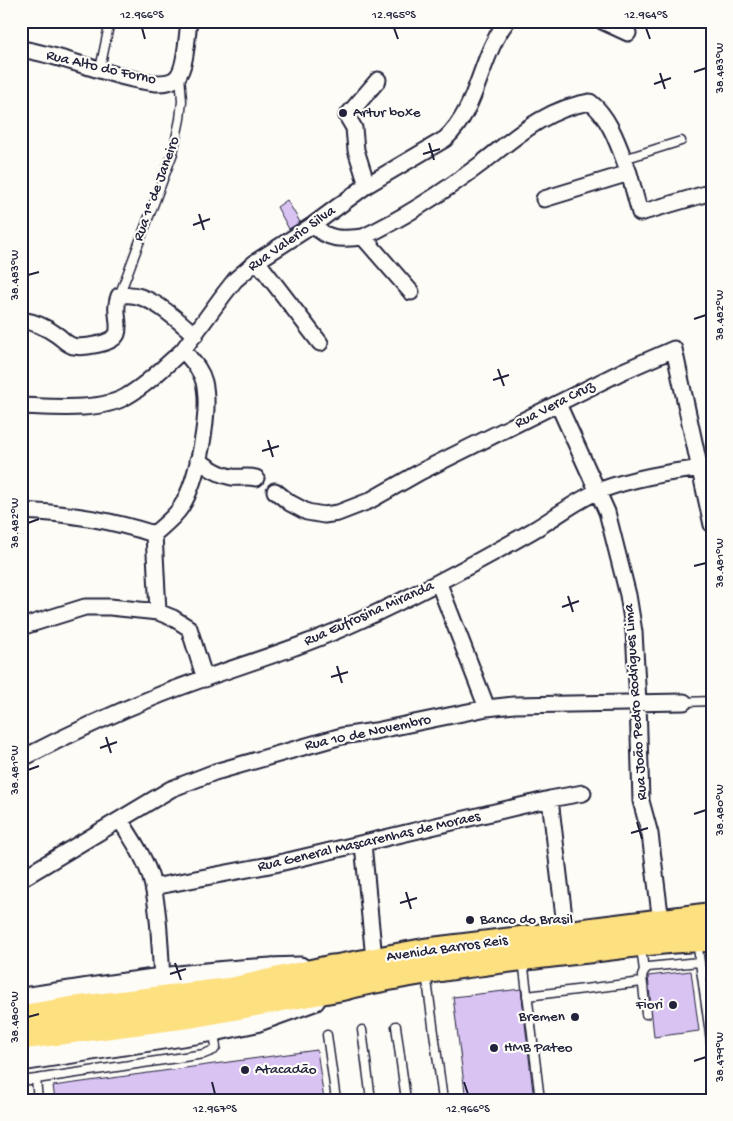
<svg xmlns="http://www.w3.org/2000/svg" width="733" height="1121" font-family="'Gochi Hand',sans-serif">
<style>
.building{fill:#d9c3f3;stroke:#22223b}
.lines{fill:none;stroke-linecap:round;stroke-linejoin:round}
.service-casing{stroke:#22223b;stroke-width:11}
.minor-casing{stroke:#22223b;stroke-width:19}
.secondary-casing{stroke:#22223b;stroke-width:25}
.primary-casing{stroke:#22223b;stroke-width:28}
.trunk-casing{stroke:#22223b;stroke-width:29}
.service{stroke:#fdfcf7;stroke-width:8}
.minor{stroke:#fdfcf7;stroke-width:15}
.secondary{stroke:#fdfcf7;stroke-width:21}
.primary{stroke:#fde080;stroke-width:24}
.trunk{stroke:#fde080;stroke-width:25}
.ticks{fill:none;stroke:#22223b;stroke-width:2}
.poi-dot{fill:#22223b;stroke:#fdfcf7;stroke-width:2}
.labels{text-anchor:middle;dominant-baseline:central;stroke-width:4.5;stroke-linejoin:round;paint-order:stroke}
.street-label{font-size:15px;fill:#22223b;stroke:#fdfcf7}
.poi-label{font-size:15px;fill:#22223b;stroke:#fdfcf7;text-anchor:start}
.neatline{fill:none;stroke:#22223b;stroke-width:2}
.ticks-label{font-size:12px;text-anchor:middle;fill:#22223b}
</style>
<rect width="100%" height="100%" fill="#fdfcf7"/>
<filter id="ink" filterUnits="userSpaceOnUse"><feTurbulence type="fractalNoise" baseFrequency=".02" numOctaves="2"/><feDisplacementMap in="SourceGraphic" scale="10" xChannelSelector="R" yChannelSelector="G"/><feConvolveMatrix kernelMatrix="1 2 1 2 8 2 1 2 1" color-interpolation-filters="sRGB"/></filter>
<g filter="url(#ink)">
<path class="building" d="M 287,200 L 300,222 L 289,229 L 277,207 Z
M 691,971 L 699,1031 L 654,1037 L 648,976 Z
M 521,989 L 534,1100 L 466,1100 L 453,997 Z
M 317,1050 L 324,1100 L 55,1100 L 53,1086 Z"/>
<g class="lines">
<defs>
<path id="service" d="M 100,69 L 110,21
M 624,159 L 681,141
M 119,296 L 173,153 L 180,119 L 182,101 L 180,75
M 684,702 L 712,701
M 697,941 L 712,1048
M 641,947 L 644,971
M 523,960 L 540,1100
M 701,971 L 712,972
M 426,973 L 443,1100
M 527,996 L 642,982
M 646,1014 L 642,976 L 644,971 L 648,967 L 699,962
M 396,1026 L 406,1100
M 362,1030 L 371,1100
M 327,1035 L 336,1100
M 21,1081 L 36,1079
M 38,1100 L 36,1079 L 204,1054 L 214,1050 L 216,1047 L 214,1033"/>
<path id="minor" d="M 602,21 L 628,33
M 21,49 C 66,56 111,78 156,83 C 163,83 172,83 177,77 C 186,68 187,35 189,21
M 629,173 L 640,213 L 712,192
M 367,185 L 356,150 L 354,128 L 347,116 L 378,80
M 313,225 C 329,241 342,239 363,237 L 411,292
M 363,237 C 406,217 445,191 482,163 C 517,136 545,109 590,102 C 611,118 620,150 629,173 L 544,199
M 257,261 L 320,343
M 21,320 C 35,322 46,327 57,335 C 63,339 66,344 73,346 C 83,348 113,344 117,334 C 121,324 113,310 119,296 C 145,288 176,319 195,335
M 558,404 L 607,512 L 628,595 L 634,632 L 638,702 L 641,801 L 650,834 L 661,922
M 21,406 C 51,407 101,412 127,396 C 148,384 165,366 183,350
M 198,460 C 208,467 219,475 232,477 C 240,478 248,476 256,478
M 275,491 L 290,503 L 307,512 L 324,515 L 338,513 L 369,501 L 420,472 L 621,372 L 674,349 L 712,525
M 21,511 C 67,513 111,520 154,534
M 154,534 C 163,526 174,518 181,507 C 198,481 211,412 204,382 C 201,369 191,360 183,350 L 224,294 L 235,280 L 257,261 L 313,225 L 367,185 L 445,139 C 479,108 479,57 507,21
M 439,584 L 487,708
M 158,612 L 173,618 L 189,628 L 205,679
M 21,627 L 85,607 L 110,607 L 158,612 L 154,534
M 21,759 C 67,735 114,713 162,694 C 228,668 297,650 361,620 C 420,593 476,563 532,531 C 555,518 576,500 601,490 C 636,477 674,471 712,467
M 550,799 L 566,934
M 120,820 C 131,837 143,855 150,875 C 159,904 160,948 162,979
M 363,844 L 374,959
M 21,879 L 171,789 L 215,772 L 342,736 L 375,731 L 487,708 L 514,705 L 684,702
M 153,887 L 275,864 L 550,799 L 583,793"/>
<path id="secondary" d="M 21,999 C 113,986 206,970 300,968
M 21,1060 L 214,1030 L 256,1021 L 314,1000"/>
<path id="primary" d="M 332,968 L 424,951 L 712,915
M 345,987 C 423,969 503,960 583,951 C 625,946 669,939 712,939"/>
<path id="trunk" d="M 21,1018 L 68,1010 L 233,990 L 332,968
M 21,1037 L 192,1015 L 345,987"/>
</defs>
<use href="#service" class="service-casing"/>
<use href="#minor" class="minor-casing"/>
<use href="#secondary" class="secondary-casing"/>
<use href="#primary" class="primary-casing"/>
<use href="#trunk" class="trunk-casing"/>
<use href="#service" class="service"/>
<use href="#minor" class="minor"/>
<use href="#secondary" class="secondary"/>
<use href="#primary" class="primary"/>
<use href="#trunk" class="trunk"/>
</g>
</g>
<path class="ticks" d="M 142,28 L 145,39M 394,28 L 398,39M 646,28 L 650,39M 694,72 L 706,68M 660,73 L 665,89M 654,84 L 671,78M 429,143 L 434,160M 423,154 L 440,149M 199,214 L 204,230M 193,225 L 210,219M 28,275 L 39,272M 694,319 L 706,315M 498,369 L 504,386M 493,380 L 509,375M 268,440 L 273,457M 262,451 L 279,446M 28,523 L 39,519M 694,566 L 706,563M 568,596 L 573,612M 562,607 L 579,601M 337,666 L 342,683M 331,677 L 348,672M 106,737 L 111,753M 100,748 L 117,742M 28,770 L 39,766M 694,814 L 706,810M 637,822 L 642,839M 631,833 L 648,828M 406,892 L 411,909M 400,903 L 417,898M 175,963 L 181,980M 170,974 L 186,969M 28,1017 L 39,1014M 694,1061 L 706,1057M 212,1082 L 215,1094M 464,1082 L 468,1094"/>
<g class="poi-dot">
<circle cx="343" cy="113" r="5"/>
<circle cx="470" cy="920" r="5"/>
<circle cx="673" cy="1005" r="5"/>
<circle cx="575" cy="1017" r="5"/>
<circle cx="494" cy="1048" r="5"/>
<circle cx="245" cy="1070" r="5"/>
</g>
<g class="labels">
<g class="street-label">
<text transform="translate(101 68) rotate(13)">Rua Alto do Forno</text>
<text transform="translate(157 189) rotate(-70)">Rua 1ª de Janeiro</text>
<text transform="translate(292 239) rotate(-35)">Rua Valerio Silva</text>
<text transform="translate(555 405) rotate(-27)">Rua Vera Cruz</text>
<text transform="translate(369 614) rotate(-24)">Rua Eufrosina Miranda</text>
<text transform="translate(636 702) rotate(-94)">Rua João Pedro Rodrigues Lima</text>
<text transform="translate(368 733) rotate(-12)">Rua 10 de Novembro</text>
<text transform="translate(369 842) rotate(-13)">Rua General Mascarenhas de Moraes</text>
<text transform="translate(447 949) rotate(-8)">Avenida Barros Reis</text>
</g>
<g class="poi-label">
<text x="353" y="113">Artur boxe</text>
<text x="480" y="920">Banco do Brasil</text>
<text x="663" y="1005" text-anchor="end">Fiori</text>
<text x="565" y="1017" text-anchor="end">Bremen</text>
<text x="504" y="1048">HMB Pateo</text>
<text x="255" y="1070">Atacadão</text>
</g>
</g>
<rect width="733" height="1121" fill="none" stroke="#fdfcf7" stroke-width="55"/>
<rect x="28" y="28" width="678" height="1066" class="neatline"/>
<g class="ticks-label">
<text x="142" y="18">12.966°S</text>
<text x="394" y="18">12.965°S</text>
<text x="646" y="18">12.964°S</text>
<text transform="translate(719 68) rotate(-90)" y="4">38.483°W</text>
<text transform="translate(14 275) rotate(-90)" y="4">38.483°W</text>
<text transform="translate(719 315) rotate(-90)" y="4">38.482°W</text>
<text transform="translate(14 523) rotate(-90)" y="4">38.482°W</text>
<text transform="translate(719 563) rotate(-90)" y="4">38.481°W</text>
<text transform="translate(14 770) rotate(-90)" y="4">38.481°W</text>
<text transform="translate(719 810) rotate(-90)" y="4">38.480°W</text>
<text transform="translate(14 1017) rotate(-90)" y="4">38.480°W</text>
<text transform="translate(719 1057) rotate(-90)" y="4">38.479°W</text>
<text x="215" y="1112">12.967°S</text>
<text x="468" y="1112">12.966°S</text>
</g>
</svg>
